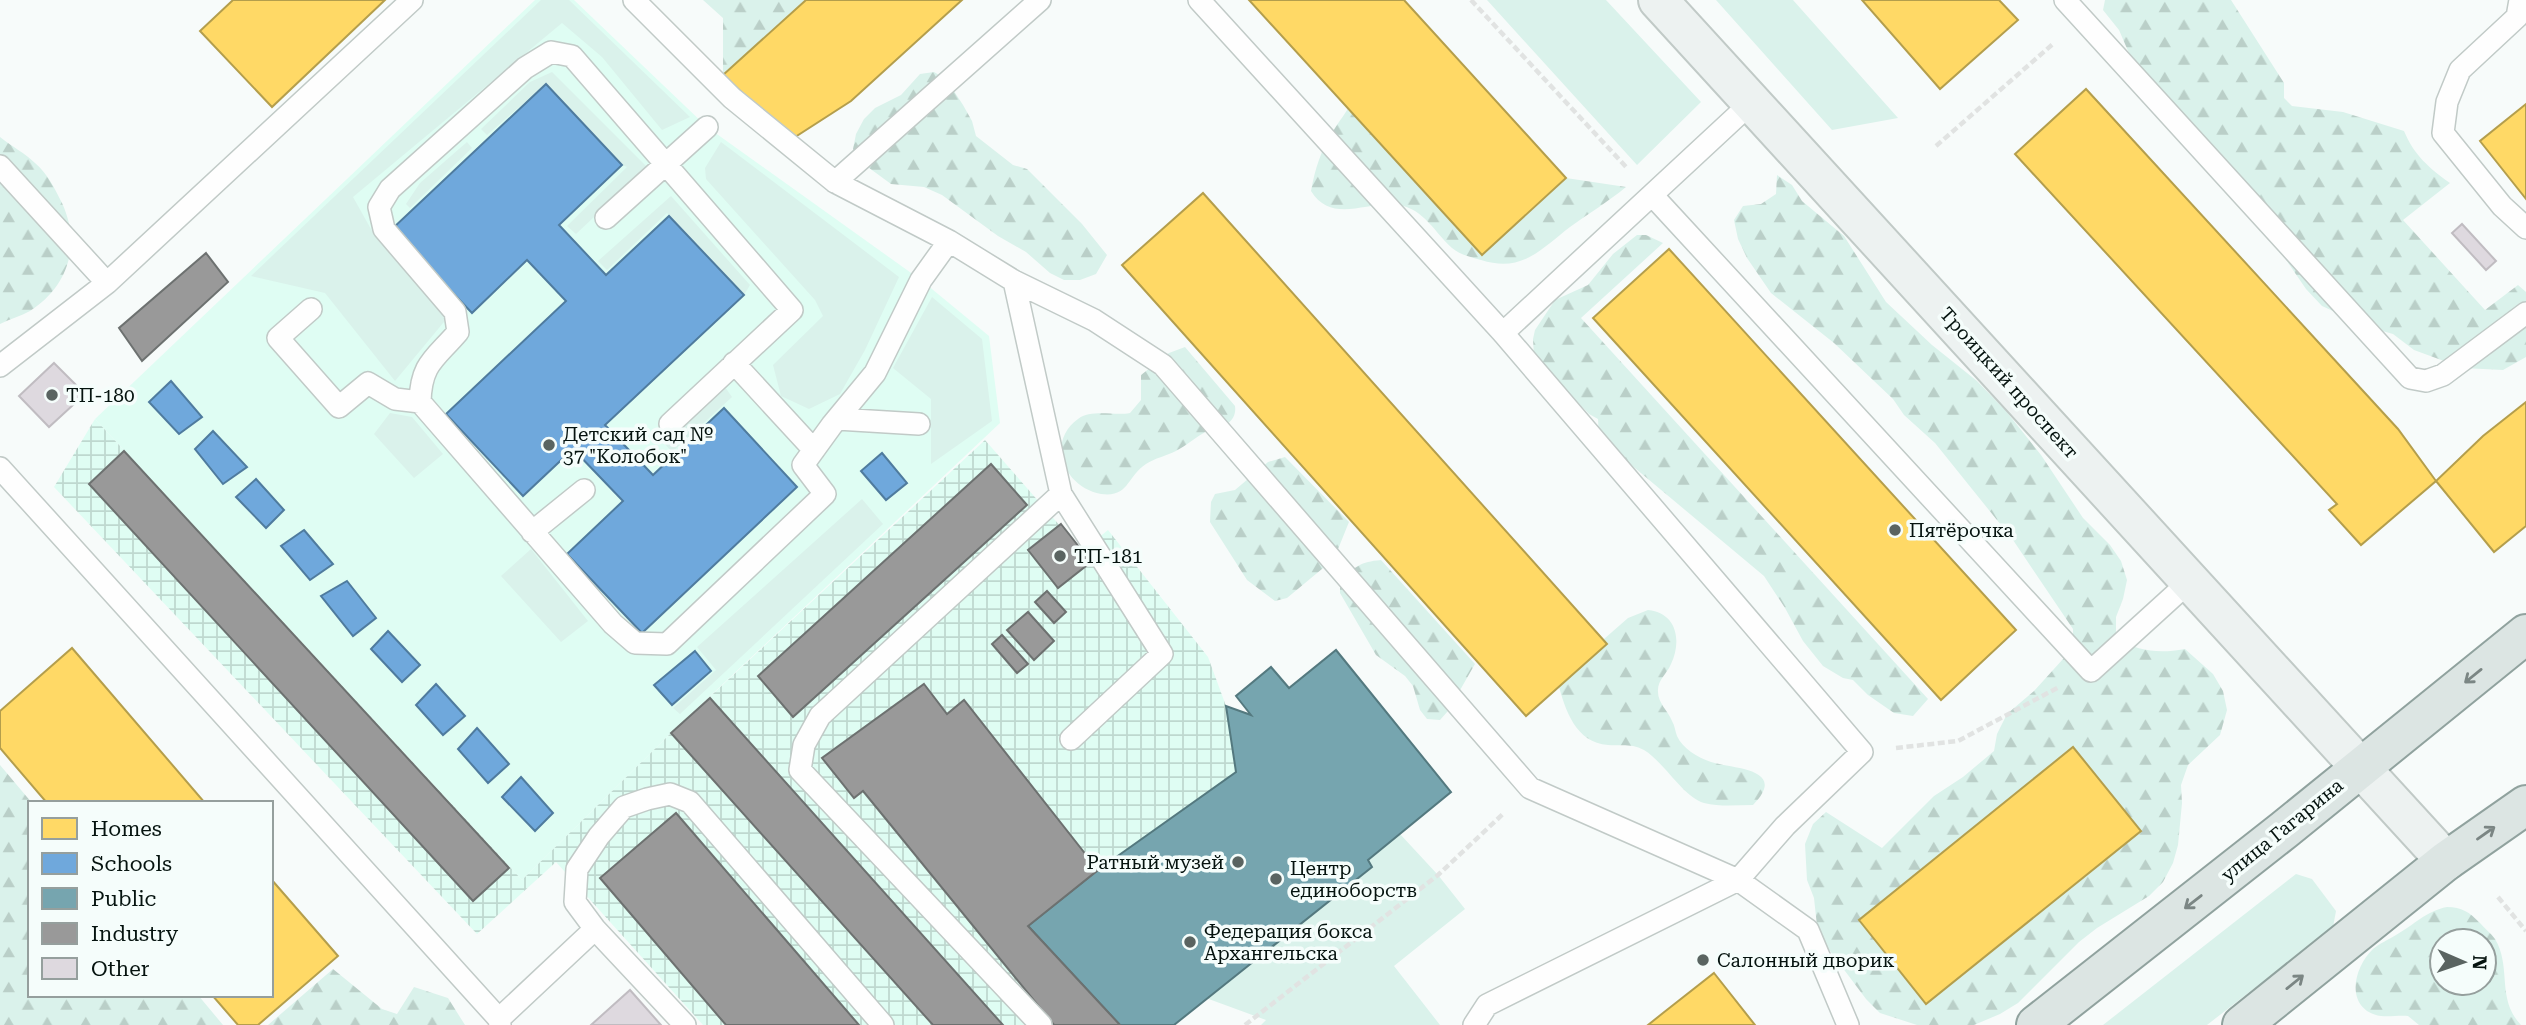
<svg xmlns="http://www.w3.org/2000/svg" width="2526" height="1025" font-family="'Roboto Serif',serif">
<style>
.built{fill:#dffdf3}
.industrial{fill:url(#industrial-grid)}
.green{fill:#daf2eb}
.forest{fill:url(#forest-firs);fill-rule:evenodd}
.homes{fill:#ffd966;stroke:#b49e4c;stroke-width:2}
.schools{fill:#6fa8dc;stroke:#4f7b9e;stroke-width:2}
.public{fill:#76a5af;stroke:#54797f;stroke-width:2}
.industry{fill:#999;stroke:#6d7170;stroke-width:2}
.building{fill:#ded9df;stroke:#c0bcc1;stroke-width:2}
.lines{fill:none;stroke-linecap:round;stroke-linejoin:round}
.service-casing{stroke:#c1cac7;stroke-width:24}
.secondary-casing{stroke:#c1cac7;stroke-width:42}
.primary-casing{stroke:#90a29e;stroke-width:42}
.path{stroke:#e1e3e2;stroke-width:4.5;stroke-dasharray:7 3.5;stroke-linecap:butt}
.service{stroke:#fefefe;stroke-width:21}
.secondary{stroke:#edf2f1;stroke-width:38}
.primary{stroke:#dce5e3;stroke-width:38}
.oneway{stroke:#7b8684}
.poi-dot{fill:#5a6461;stroke:#f5fdfb;stroke-width:2.5}
.labels{text-anchor:middle;dominant-baseline:central;stroke-width:7;stroke-linejoin:round;paint-order:stroke}
.street-label{font-size:19px;fill:#05130f;stroke:#f5fdfb}
.poi-label{font-size:19px;fill:#05130f;stroke:#f5fdfb;text-anchor:start}
</style>
<defs>
<pattern id="industrial-grid" width="8" height="8" patternUnits="userSpaceOnUse" patternTransform="scale(1.75)"><rect width="8" height="8" fill="#dffdf3"/><path d="M0 4h8M4 0v8" fill="none" stroke="#bed8cf"/></pattern>
<pattern id="forest-firs" width="22" height="20" patternUnits="userSpaceOnUse" patternTransform="scale(1.75)"><rect width="22" height="20" fill="#daf2eb"/><path d="M5 1l3.5 6h-7zM16 11l3.5 6h-7z" fill="#bacfc8"/></pattern>
</defs>
<rect width="100%" height="100%" fill="#f7fbfa"/>
<path class="built" d="M 535,0 L 574,0 L 707,127 L 921,280 L 989,336 L 1000,423 L 671,733 L 522,880 L 95,419 Z"/>
<path class="industrial" d="M 95,419 L 522,880 L 671,733 L 985,440 L 1082,551 L 1108,530 L 1208,657 L 1226,706 L 1236,772 L 1098,870 L 1120,1025 L 703,1025 L 556,862 L 477,934 L 54,487 Z"/>
<path class="green" d="M 541,0 L 569,0 L 690,117 L 662,130 L 602,57 L 562,23 L 353,197 L 376,238 L 448,317 L 395,381 L 325,293 L 251,276 Z
M 1487,0 L 1606,0 L 1701,102 L 1637,165 Z
M 1716,0 L 1793,0 L 1898,118 L 1832,130 Z
M 552,72 L 647,167 L 576,234 L 567,226 L 627,167 L 622,165 L 546,84 L 487,135 L 481,129 L 530,82 Z
M 467,142 L 472,148 L 410,208 L 406,204 L 420,183 Z
M 721,142 L 899,277 L 865,350 L 840,394 L 809,409 L 781,396 L 773,365 L 823,316 L 815,300 L 706,179 L 705,168 Z
M 671,196 L 750,285 L 744,295 L 667,213 L 607,270 L 598,261 Z
M 932,297 L 982,339 L 992,421 L 931,464 L 931,399 L 893,368 Z
M 725,387 L 732,397 L 672,452 L 664,443 Z
M 390,413 L 412,417 L 443,454 L 414,478 L 374,434 Z
M 862,499 L 883,524 L 680,714 L 673,708 L 716,670 L 697,647 Z
M 531,549 L 588,621 L 561,642 L 501,576 Z
M 1400,834 L 1438,875 L 1465,909 L 1394,966 L 1440,1025 L 1261,1025 L 1266,1020 L 1206,998 L 1372,867 L 1368,860 Z
M 2296,874 L 2312,879 L 2336,911 L 2333,927 L 2207,1025 L 2103,1025 Z"/>
<path class="forest" d="M 703,0 L 806,0 L 723,75 L 723,18 Z
M 2105,0 L 2231,0 L 2284,83 L 2284,98 L 2292,106 L 2343,112 L 2404,131 C 2414,155 2429,168 2450,183 L 2403,220 L 2485,310 L 2518,285 L 2526,292 L 2526,357 L 2503,370 L 2463,368 L 2414,350 L 2393,334 L 2368,327 L 2322,306 L 2306,289 L 2274,242 L 2138,74 L 2119,30 L 2103,10 Z
M 934,72 L 946,79 L 963,105 L 972,121 L 976,136 L 1013,165 L 1027,169 L 1082,224 L 1107,255 L 1096,274 L 1080,280 L 1064,280 L 1050,273 L 1026,252 L 998,236 L 942,195 L 924,187 L 891,184 L 861,162 L 853,149 L 856,134 L 864,119 L 875,108 L 901,95 L 920,74 Z
M 1351,102 L 1566,178 L 1626,187 C 1608,202 1589,213 1570,227 C 1540,250 1522,273 1481,260 C 1471,257 1460,255 1452,248 C 1435,233 1424,209 1399,205 C 1368,200 1332,225 1311,191 C 1315,169 1321,150 1333,131 C 1339,121 1346,114 1351,102 Z
M 0,137 C 11,146 25,153 35,163 C 47,173 55,189 62,203 C 81,244 69,286 30,311 C 21,316 10,319 0,324 Z
M 1777,175 L 1792,185 L 1802,201 L 1844,236 L 1886,302 L 1932,345 L 1977,381 L 2006,411 L 2041,455 L 2083,518 L 2110,545 L 2121,561 L 2127,580 L 2123,599 L 2116,617 L 2116,639 C 2139,651 2158,654 2185,649 L 2213,674 L 2223,691 L 2227,710 L 2220,735 L 2188,765 L 2181,785 L 2182,803 L 2178,845 L 2173,863 L 2163,882 L 2149,896 L 2097,928 L 2079,942 L 2018,1003 L 2000,1014 L 1974,1025 L 1917,1025 L 1880,1013 L 1866,999 L 1818,935 L 1814,898 L 1807,880 L 1805,844 L 1813,824 L 1826,812 L 1882,848 L 1934,796 L 1963,777 L 1994,751 L 1997,734 L 2007,714 L 2034,691 L 2073,648 L 2073,629 L 2013,540 L 1935,443 L 1904,415 L 1893,399 L 1834,343 L 1771,293 L 1747,258 L 1738,239 L 1734,220 L 1743,206 L 1761,204 L 1776,194 Z
M 1637,235 L 1646,235 L 1663,243 L 1581,318 L 1928,699 L 1913,716 L 1894,713 L 1868,695 L 1853,680 L 1843,678 L 1823,666 L 1803,641 L 1785,608 L 1764,576 L 1599,438 L 1598,419 L 1589,414 L 1534,357 L 1533,339 L 1535,330 L 1555,300 L 1588,285 L 1613,254 Z
M 1185,347 L 1235,406 C 1236,413 1234,419 1227,424 C 1221,428 1213,428 1207,431 C 1196,437 1187,445 1176,451 C 1166,456 1155,458 1146,464 C 1127,476 1129,498 1101,494 C 1065,488 1045,443 1078,419 C 1091,409 1115,416 1130,413 L 1141,400 L 1141,375 L 1169,353 Z
M 1285,457 L 1349,522 L 1334,559 L 1287,598 L 1275,601 L 1247,580 L 1210,522 L 1211,502 L 1215,494 L 1235,490 L 1268,462 Z
M 1381,560 L 1475,664 L 1448,711 L 1440,720 L 1427,719 L 1420,710 L 1413,686 L 1405,676 L 1376,655 L 1340,593 L 1340,581 C 1356,566 1360,562 1381,560 Z
M 1648,610 C 1677,613 1682,641 1671,664 C 1667,674 1657,680 1658,692 C 1658,703 1668,711 1672,721 C 1675,726 1675,731 1677,736 C 1683,749 1697,757 1711,762 C 1733,769 1789,768 1753,805 C 1737,805 1720,807 1704,803 C 1683,797 1665,763 1644,750 C 1632,743 1621,746 1608,745 C 1576,743 1565,710 1558,683 L 1564,674 L 1628,618 Z
M 0,765 L 32,803 L 30,803 L 30,995 L 198,995 L 223,1025 L 0,1025 Z
M 2447,907 C 2462,907 2469,912 2480,923 C 2484,928 2491,933 2495,939 C 2512,967 2496,999 2521,1025 L 2419,1025 L 2408,1016 C 2400,1015 2390,1017 2381,1016 C 2345,1010 2352,969 2373,949 C 2380,943 2388,940 2396,935 C 2414,925 2426,911 2447,907 ZM 2442,941 L 2484,941 L 2484,983 L 2442,983 Z
M 333,969 L 382,1009 L 397,1014 L 414,987 L 448,998 L 465,1025 L 268,1025 Z"/>
<path class="homes" d="M 233,0 L 385,0 L 272,107 L 200,31 Z
M 806,0 L 962,0 L 851,101 L 792,139 L 723,75 Z
M 1249,0 L 1404,0 L 1566,178 L 1482,255 Z
M 1862,0 L 1999,0 L 2018,20 L 1940,89 Z
M 2086,89 L 2398,429 L 2436,481 L 2361,545 L 2329,510 L 2337,504 L 2015,154 Z
M 2526,104 L 2526,199 L 2480,141 Z
M 1203,193 L 1607,644 L 1526,716 L 1122,265 Z
M 1669,249 L 2016,630 L 1941,700 L 1593,318 Z
M 2526,402 L 2526,526 L 2494,552 L 2436,481 L 2483,436 Z
M 72,648 L 205,803 L 47,803 L 0,748 L 0,711 Z
M 2073,747 L 2141,831 L 1926,1004 L 1859,920 Z
M 271,879 L 338,956 L 258,1025 L 238,1025 L 212,995 L 271,995 Z
M 1714,973 L 1755,1025 L 1648,1025 L 1663,1013 Z"/>
<path class="schools" d="M 546,84 L 622,165 L 559,225 L 606,275 L 669,216 L 744,295 L 605,425 L 653,475 L 724,408 L 797,487 L 642,633 L 567,554 L 623,501 L 573,449 L 523,496 L 446,414 L 566,301 L 527,260 L 472,313 L 392,229 Z
M 171,381 L 202,417 L 179,434 L 149,402 Z
M 213,431 L 247,467 L 223,484 L 195,449 Z
M 882,453 L 907,483 L 886,500 L 861,471 Z
M 256,479 L 284,510 L 266,528 L 236,497 Z
M 304,530 L 333,564 L 310,580 L 281,546 Z
M 347,581 L 376,618 L 353,636 L 321,596 Z
M 388,631 L 420,665 L 402,682 L 371,649 Z
M 695,651 L 711,671 L 672,705 L 654,685 Z
M 436,684 L 465,716 L 443,735 L 416,705 Z
M 477,728 L 509,764 L 488,783 L 458,749 Z
M 521,777 L 553,813 L 535,831 L 502,797 Z"/>
<path class="public" d="M 1336,650 L 1451,792 L 1368,860 L 1372,867 L 1174,1025 L 1120,1025 L 1028,926 L 1098,870 L 1236,772 L 1226,706 L 1251,715 L 1236,696 L 1271,667 L 1289,688 Z"/>
<path class="industry" d="M 206,253 L 228,282 L 142,361 L 119,328 Z
M 124,451 L 509,868 L 473,901 L 89,484 Z
M 991,464 L 1027,505 L 793,717 L 758,676 Z
M 1061,524 L 1091,562 L 1058,588 L 1028,550 Z
M 1047,591 L 1066,612 L 1054,623 L 1035,602 Z
M 1028,612 L 1054,641 L 1034,660 L 1007,630 Z
M 1002,635 L 1028,664 L 1017,673 L 992,644 Z
M 924,684 L 947,714 L 964,700 L 1098,870 L 1028,926 L 1120,1025 L 1054,1025 L 863,791 L 854,798 L 822,758 Z
M 710,698 L 1003,1025 L 933,1025 L 671,733 Z
M 676,813 L 859,1025 L 726,1025 L 600,878 Z"/>
<path class="building" d="M 2462,224 L 2496,261 L 2486,270 L 2452,233 Z
M 54,363 L 85,394 L 49,427 L 19,396 Z
M 630,990 L 661,1025 L 591,1025 Z"/>
<g class="lines">
<defs>
<path id="service" d="M 634,0 L 732,98 L 835,182 L 949,241 L 1014,281 L 1094,320 L 1163,365 L 1530,788 L 1738,880 L 1808,930 L 1848,1025
M 1199,0 L 1503,333 L 1862,752 L 1785,826 L 1738,880 L 1487,1005 L 1474,1025
M 2065,0 L 2410,378 L 2426,381 L 2443,375 L 2526,313
M 2520,0 L 2517,17 L 2460,70 L 2447,102 L 2443,133 L 2502,206 L 2526,228
M 0,166 L 107,283
M 835,182 L 1040,0
M 1653,196 L 2091,671 L 2190,581
M 606,218 L 707,127
M 1014,281 L 1061,494 L 820,716 L 804,745 L 800,770 L 1041,1025
M 311,309 L 278,338 L 339,407 L 368,383 L 395,399 L 420,402
M 1503,333 L 1752,102
M 734,363 L 814,450
M 0,366 L 107,283 L 412,0
M 837,419 L 919,424
M 670,424 L 792,310 L 572,56 L 551,52 L 525,68 L 390,189 L 379,207 L 384,229 L 455,312 L 458,332 C 435,359 421,363 420,402 L 613,624 L 635,643 L 667,644 L 825,494 L 803,465 L 832,425 L 875,373 L 921,280 L 949,241
M 0,468 L 499,1019
M 1061,494 L 1162,654 L 1071,739
M 532,532 L 584,490
M 500,1025 L 499,1019 L 595,929
M 685,1025 L 595,929 L 575,902 L 577,869 L 599,836 L 624,807 L 647,799 L 670,794 L 690,802 L 883,1025"/>
<path id="secondary" d="M 1658,0 L 2446,861"/>
<path id="primary" d="M 2036,1025 L 2284,830 L 2526,634
M 2242,1025 L 2446,861 L 2526,805"/>
</defs>
<use href="#service" class="service-casing"/>
<use href="#secondary" class="secondary-casing"/>
<use href="#primary" class="primary-casing"/>
<path class="path" d="M 1471,0 L 1628,169
M 1936,146 L 2054,43
M 1896,748 L 1958,741 L 2059,687
M 2498,897 L 2526,931
M 1245,1025 L 1438,875 L 1504,813"/>
<use href="#service" class="service"/>
<use href="#secondary" class="secondary"/>
<use href="#primary" class="primary"/>
</g>
<defs><path id="oneway-shaft" d="M-6 0H5M1.5-3L5.5 0L1.5 3" fill="none" stroke-width="1.6" stroke-linecap="round" stroke-linejoin="round" transform="scale(1.75)"/></defs>
<g class="oneway">
<use href="#oneway-shaft" transform="translate(2473 676) rotate(141)"/>
<use href="#oneway-shaft" transform="translate(2486 833) rotate(-35)"/>
<use href="#oneway-shaft" transform="translate(2193 902) rotate(142)"/>
<use href="#oneway-shaft" transform="translate(2295 982) rotate(-39)"/>
</g>
<g class="poi-dot">
<circle cx="52" cy="395" r="7"/>
<circle cx="549" cy="445" r="7"/>
<circle cx="1895" cy="530" r="7"/>
<circle cx="1060" cy="556" r="7"/>
<circle cx="1238" cy="862" r="7"/>
<circle cx="1276" cy="879" r="7"/>
<circle cx="1190" cy="942" r="7"/>
<circle cx="1703" cy="960" r="7"/>
</g>
<g class="labels">
<g class="street-label">
<text transform="translate(2009 383) rotate(48)">Троицкий проспект</text>
<text transform="translate(2282 830) rotate(-39)">улица Гагарина</text>
</g>
<g class="poi-label">
<text x="66" y="395">ТП-180</text>
<text x="563" y="434">Детский сад №<tspan x="563" dy="22">37 "Колобок"</tspan></text>
<text x="1909" y="530">Пятёрочка</text>
<text x="1074" y="556">ТП-181</text>
<text x="1224" y="862" text-anchor="end">Ратный музей</text>
<text x="1290" y="868">Центр<tspan x="1290" dy="22">единоборств</tspan></text>
<text x="1204" y="931">Федерация бокса<tspan x="1204" dy="22">Архангельска</tspan></text>
<text x="1717" y="960">Салонный дворик</text>
</g>
</g>
<rect x="28" y="801" width="245" height="196" fill="#f5fdfb" stroke="#959f9d" stroke-width="2"/>
<rect x="42" y="818" width="35" height="21" fill="#ffd966" stroke="#959f9d" stroke-width="2"/>
<text x="91" y="836" font-size="21" fill="#05130f">Homes</text>
<rect x="42" y="853" width="35" height="21" fill="#6fa8dc" stroke="#959f9d" stroke-width="2"/>
<text x="91" y="871" font-size="21" fill="#05130f">Schools</text>
<rect x="42" y="888" width="35" height="21" fill="#76a5af" stroke="#959f9d" stroke-width="2"/>
<text x="91" y="906" font-size="21" fill="#05130f">Public</text>
<rect x="42" y="923" width="35" height="21" fill="#999999" stroke="#959f9d" stroke-width="2"/>
<text x="91" y="941" font-size="21" fill="#05130f">Industry</text>
<rect x="42" y="958" width="35" height="21" fill="#ded9df" stroke="#959f9d" stroke-width="2"/>
<text x="91" y="976" font-size="21" fill="#05130f">Other</text>
<g transform="translate(2463 962) rotate(92)"><circle r="33" fill="#f5fdfb" stroke="#959f9d" stroke-width="2"/>
<path d="M0-5L12 26L0 18L-12 26Z" fill="#5a6461"/>
<text y="-10" font-size="19" font-weight="bold" text-anchor="middle" fill="#05130f">N</text>
</g>
</svg>
